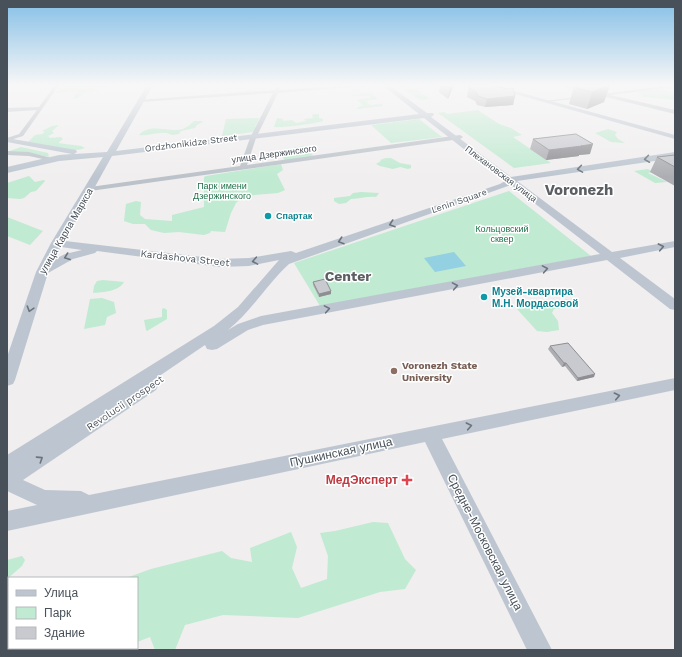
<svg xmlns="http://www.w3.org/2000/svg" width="682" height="657" font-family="'Work Sans',sans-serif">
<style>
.green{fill:#c0ead1}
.water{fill:#92d0e2}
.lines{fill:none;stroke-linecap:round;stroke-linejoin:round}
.street{fill:#bbc2c9;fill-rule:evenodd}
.secondary{fill:#bdc6d0;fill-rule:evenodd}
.wall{fill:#adaeb3}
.shaded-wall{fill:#8d8d92}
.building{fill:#c9cad0;stroke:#8d8d92}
.oneway{stroke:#6b747d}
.culture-dot{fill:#0f9aa8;stroke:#fff;stroke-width:1.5}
.education-dot{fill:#8d6e63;stroke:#fff;stroke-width:1.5}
.health-dot{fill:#e0444e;stroke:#fff;stroke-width:1.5}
.labels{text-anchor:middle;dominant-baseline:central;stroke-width:3;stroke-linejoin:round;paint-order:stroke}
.far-street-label{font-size:9px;fill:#485159;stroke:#fff}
.far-park-label{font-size:9px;fill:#21724b;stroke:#fff}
.far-culture-label{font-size:9px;font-weight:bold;fill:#0d838f;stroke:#fff;text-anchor:start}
.street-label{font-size:10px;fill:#485159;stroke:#fff}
.culture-label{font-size:10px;font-weight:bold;fill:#0d838f;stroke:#fff;text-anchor:start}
.education-label{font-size:10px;font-weight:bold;fill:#785e54;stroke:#fff;text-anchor:start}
.near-street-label{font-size:12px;fill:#485159;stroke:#fff}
.near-health-label{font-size:12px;font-weight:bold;fill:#be3a42;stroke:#fff;text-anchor:end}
.district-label{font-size:14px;font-weight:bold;fill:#5b5e62;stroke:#fff}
.far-town-label{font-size:15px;font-weight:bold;fill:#5b5e62;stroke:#fff}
</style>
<rect width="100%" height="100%" fill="#f0eeee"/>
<path class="green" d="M 62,85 L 97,85 L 108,87 C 101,90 94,90 87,92 C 82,94 80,98 75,99 L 73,98 L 77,92 L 74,91 L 56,93 Z
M 397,85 L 411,85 L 430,99 L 420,100 Z
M 660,89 L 675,94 L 675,100 L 636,96 L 643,95 L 636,92 Z
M 371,92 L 378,99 L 366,101 L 370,105 L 382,104 L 383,106 L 358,109 L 356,108 L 363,105 L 357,100 L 372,97 L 369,96 L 352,96 L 352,94 Z
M 478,110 L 499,124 L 511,128 L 522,135 L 513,137 L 551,163 L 514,168 L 438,113 L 444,112 L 447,114 Z
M 315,114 L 319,114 L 319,118 L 323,119 L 323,121 C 316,124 281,128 274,127 L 277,118 L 283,119 L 283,121 L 292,120 L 296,123 L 306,121 L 304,119 L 313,118 L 312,115 Z
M 259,118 L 258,123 L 255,127 L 256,129 L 253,132 L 222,136 L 226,119 Z
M 419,119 L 442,137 L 391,143 L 371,125 Z
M 194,121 L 202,121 L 203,122 L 197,125 L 195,128 L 181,131 L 179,134 L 172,135 C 162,129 148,137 139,135 C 150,122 169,133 183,129 C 187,127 191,124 194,121 Z
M 59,125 L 52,131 L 54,133 L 48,136 L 50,138 L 61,137 L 63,139 L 58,143 L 81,146 L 85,148 C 72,154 42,144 28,142 L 35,135 L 42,134 L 45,132 L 42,131 L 52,126 Z
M 608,129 L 617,132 L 615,135 L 618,139 L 625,143 L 611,142 L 595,133 Z
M 306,146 L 314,157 L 285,161 L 279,150 Z
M 21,147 L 48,153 L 49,157 L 30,153 L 7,152 Z
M 386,158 L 391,158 L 400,163 L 411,165 L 411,168 L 408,169 L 400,167 L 393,169 L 380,166 L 376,164 L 381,161 L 380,160 Z
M 281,164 L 283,170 L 277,174 L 285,190 L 278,193 L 243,196 L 236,203 L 231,213 L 225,232 L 211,231 L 210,233 L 204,235 L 179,232 L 164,233 L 151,230 L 145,224 L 133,224 L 124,221 L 126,204 L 136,201 L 141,202 L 140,215 L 145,219 L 172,221 L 172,215 L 204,207 L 204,177 L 206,176 Z
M 648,169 L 653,172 L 648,173 L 667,182 L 655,183 L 634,171 Z
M 29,176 L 35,182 L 44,180 L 45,181 L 36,191 L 31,192 L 24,198 L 20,199 L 7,198 L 7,183 Z
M 509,191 L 591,256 L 320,306 L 294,263 Z
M 361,192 L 379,193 L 376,197 C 367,196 360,199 351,199 L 346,203 L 339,204 L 334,201 L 334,198 L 350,196 L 353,193 Z
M 7,217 L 43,231 L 30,245 L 7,236 Z
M 103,280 L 124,282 C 118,292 103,292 93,293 L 94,286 L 97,281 Z
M 102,298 L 114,302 L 116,313 L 107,317 L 105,325 L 84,329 L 90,299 Z
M 569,299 L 578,302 L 576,307 L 554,309 L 552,313 L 558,321 L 559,330 L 547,332 L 537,331 L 517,309 L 524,306 L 535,307 L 545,303 Z
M 164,308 L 167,310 L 167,319 L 147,331 L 146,330 L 144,320 L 162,317 L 162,309 Z
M 373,522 L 388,523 L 405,559 L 416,570 L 405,589 L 380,592 L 298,618 L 223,615 L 185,625 L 175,650 L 155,650 L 150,637 L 137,642 L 137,578 L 126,578 L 151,569 L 222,551 L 231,558 L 252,562 L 250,548 L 291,532 L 297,547 L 292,568 L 301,588 L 327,579 L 328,556 L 320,533 L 335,531 Z
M 22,556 L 25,560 L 22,566 L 7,579 L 7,560 Z"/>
<path class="water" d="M 454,252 L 466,266 L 435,272 L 424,258 Z"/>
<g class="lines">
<path class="street" d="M 55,85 L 59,85 L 23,136 L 7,141 L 7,138 L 19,134 L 37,110 L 7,112 L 7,108 L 39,107 Z
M 358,85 L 376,85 L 278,93 L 256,138 L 247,165 L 460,135 L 463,137 L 460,139 L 90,191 L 87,189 L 90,187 L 240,166 L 250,138 L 273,93 L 140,102 L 138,100 L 274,90 L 278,87 L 280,88 L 279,90 Z
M 559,85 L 566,85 L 588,91 L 586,92 Z
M 675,85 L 675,87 L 610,95 L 675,110 L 675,114 L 606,97 L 606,95 L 546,102 L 544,101 Z
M 7,151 L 29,152 L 55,159 L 52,161 L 29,156 L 7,155 Z"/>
<path class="secondary" d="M 147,85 L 153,85 L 116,151 L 419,114 L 382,85 L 389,85 L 427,113 L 433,113 L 434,115 L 431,117 L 511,177 L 675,152 L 675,158 L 517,181 L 612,252 L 675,241 L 675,247 L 620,258 L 675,299 L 675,310 L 670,309 L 607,260 L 263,325 L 248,330 L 217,349 L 212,350 L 207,349 L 205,345 L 152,381 L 156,382 L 158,386 L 156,390 L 23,480 L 45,490 L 81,491 L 89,495 L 675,378 L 675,390 L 442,439 L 552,650 L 527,650 L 425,442 L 7,531 L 7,511 L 37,505 L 7,491 L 7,455 L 214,326 L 238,307 L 279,260 L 249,266 L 220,267 L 97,251 L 95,253 L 73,259 L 48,273 L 15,380 L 13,384 L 7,386 L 7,357 L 36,272 L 51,243 L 103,157 L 59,161 L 7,173 L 7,167 L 59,155 L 72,154 L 7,142 L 7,138 L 76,150 L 77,152 L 74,154 L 107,152 ZM 424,118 L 505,181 L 500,184 L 296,253 L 291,251 L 249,258 L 220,259 L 65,241 L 112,156 ZM 511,185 L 600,254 L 261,316 L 238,324 L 228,330 C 252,311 267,284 289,264 ZM 61,247 L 82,250 L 65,254 L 55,259 Z
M 483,85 L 492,85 L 675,135 L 675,139 Z"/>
</g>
<path class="wall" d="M 440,85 L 454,85 L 448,99 L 439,92 Z
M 469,85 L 515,96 L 513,105 L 485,107 L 477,105 L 475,101 L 467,97 Z
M 610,85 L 604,102 L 587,109 L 569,104 L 574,87 Z
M 533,139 L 590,154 L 579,155 L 579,156 L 546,160 L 530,149 Z
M 675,155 L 675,186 L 650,172 L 657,157 Z
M 313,282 L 331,294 L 319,297 L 313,285 Z
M 550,346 L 594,377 L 577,381 L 565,366 L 562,367 L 548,349 Z"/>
<path class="shaded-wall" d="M 450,85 L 454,85 L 448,99 Z
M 610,85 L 604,102 L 587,109 L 592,92 Z
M 515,96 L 513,105 L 485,107 L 487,99 Z
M 593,144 L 590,154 L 579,155 L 579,156 L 546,160 L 549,150 Z
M 331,291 L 331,294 L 319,297 L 319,294 Z
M 564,363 L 566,363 L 565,366 L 562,367 Z
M 595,374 L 594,377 L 577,381 L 578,378 Z"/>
<path class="building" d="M 469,85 L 490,85 L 508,89 L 513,88 L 515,96 L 487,99 L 478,96 L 476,92 L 469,88 Z
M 580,85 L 609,85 L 592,92 L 574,87 Z
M 576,134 L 593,144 L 581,146 L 582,146 L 549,150 L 533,139 Z
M 675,155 L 675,167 L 657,157 Z
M 325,279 L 331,291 L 319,294 L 313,282 Z
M 568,343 L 595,374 L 578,378 L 566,363 L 564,363 L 550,346 Z"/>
<defs><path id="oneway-chevron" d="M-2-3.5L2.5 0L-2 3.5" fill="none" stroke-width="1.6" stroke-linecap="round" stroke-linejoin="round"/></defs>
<g class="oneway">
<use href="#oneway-chevron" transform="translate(647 159) rotate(172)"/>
<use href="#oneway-chevron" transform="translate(580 169) rotate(171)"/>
<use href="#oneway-chevron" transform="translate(392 224) rotate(161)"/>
<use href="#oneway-chevron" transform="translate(341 241) rotate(162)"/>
<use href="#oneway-chevron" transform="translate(661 247) rotate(-11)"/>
<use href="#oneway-chevron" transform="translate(67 257) rotate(160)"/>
<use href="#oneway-chevron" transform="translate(255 261) rotate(170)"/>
<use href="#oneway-chevron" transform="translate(545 269) rotate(-10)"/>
<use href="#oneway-chevron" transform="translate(455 286) rotate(-10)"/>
<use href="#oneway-chevron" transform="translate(30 309) rotate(107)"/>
<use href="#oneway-chevron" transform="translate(327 309) rotate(-10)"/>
<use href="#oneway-chevron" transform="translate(617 396) rotate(-12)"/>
<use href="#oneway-chevron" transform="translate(469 426) rotate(-11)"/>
<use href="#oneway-chevron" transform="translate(40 459) rotate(-33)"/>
</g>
<linearGradient id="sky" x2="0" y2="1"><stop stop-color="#85bfe6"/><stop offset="0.48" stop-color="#f8f7f7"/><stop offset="1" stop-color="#f8f7f7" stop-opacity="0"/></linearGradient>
<rect width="682" height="177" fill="url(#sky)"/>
<g class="culture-dot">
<circle cx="268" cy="216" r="4"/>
<circle cx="484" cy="297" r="4"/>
</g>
<circle class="education-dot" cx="394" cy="371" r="4"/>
<path class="health-dot" d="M405 474h4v4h4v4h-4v4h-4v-4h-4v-4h4z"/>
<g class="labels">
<g class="far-street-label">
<text transform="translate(191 143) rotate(-7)">Ordzhonikidze Street</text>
<text transform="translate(274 154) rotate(-8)">улица Дзержинского</text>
<text transform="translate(501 174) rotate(37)">Плехановская улица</text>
<text transform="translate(459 201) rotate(-19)">Lenin Square</text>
</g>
<g class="far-park-label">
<text x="222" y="186">Парк имени<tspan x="222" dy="10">Дзержинского</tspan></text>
<text x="502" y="229">Кольцовский<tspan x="502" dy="10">сквер</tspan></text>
</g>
<g class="far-culture-label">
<text x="276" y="216">Спартак</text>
</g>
<g class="street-label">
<text transform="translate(66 231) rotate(-60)">улица Карла Маркса</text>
<text transform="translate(185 258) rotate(6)">Kardashova Street</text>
<text transform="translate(125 403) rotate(-34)">Revolucii prospect</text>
</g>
<g class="culture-label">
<text x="492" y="291">Музей-квартира<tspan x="492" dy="12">М.Н. Мордасовой</tspan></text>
</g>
<g class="education-label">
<text x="402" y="365">Voronezh State<tspan x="402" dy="12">University</tspan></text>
</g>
<g class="near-street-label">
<text transform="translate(341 452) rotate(-12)">Пушкинская улица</text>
<text transform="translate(485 542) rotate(63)">Средне-Московская улица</text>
</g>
<g class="near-health-label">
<text x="398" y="480">МедЭксперт</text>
</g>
<g class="district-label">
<text x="348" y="276">Center</text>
</g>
<g class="far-town-label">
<text x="579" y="190">Voronezh</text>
</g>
</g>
<rect width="682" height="657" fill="none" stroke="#485159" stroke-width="16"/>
<rect x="8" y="577" width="130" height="72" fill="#ffffff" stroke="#b6b9bd"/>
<rect x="16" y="590" width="20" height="6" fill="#bdc6d0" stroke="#b6b9bd"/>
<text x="44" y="597" font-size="12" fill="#485159">Улица</text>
<rect x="16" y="607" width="20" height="12" fill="#c0ead1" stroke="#b6b9bd"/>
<text x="44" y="617" font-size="12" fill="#485159">Парк</text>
<rect x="16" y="627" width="20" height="12" fill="#c9cad0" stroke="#b6b9bd"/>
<text x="44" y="637" font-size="12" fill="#485159">Здание</text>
</svg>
